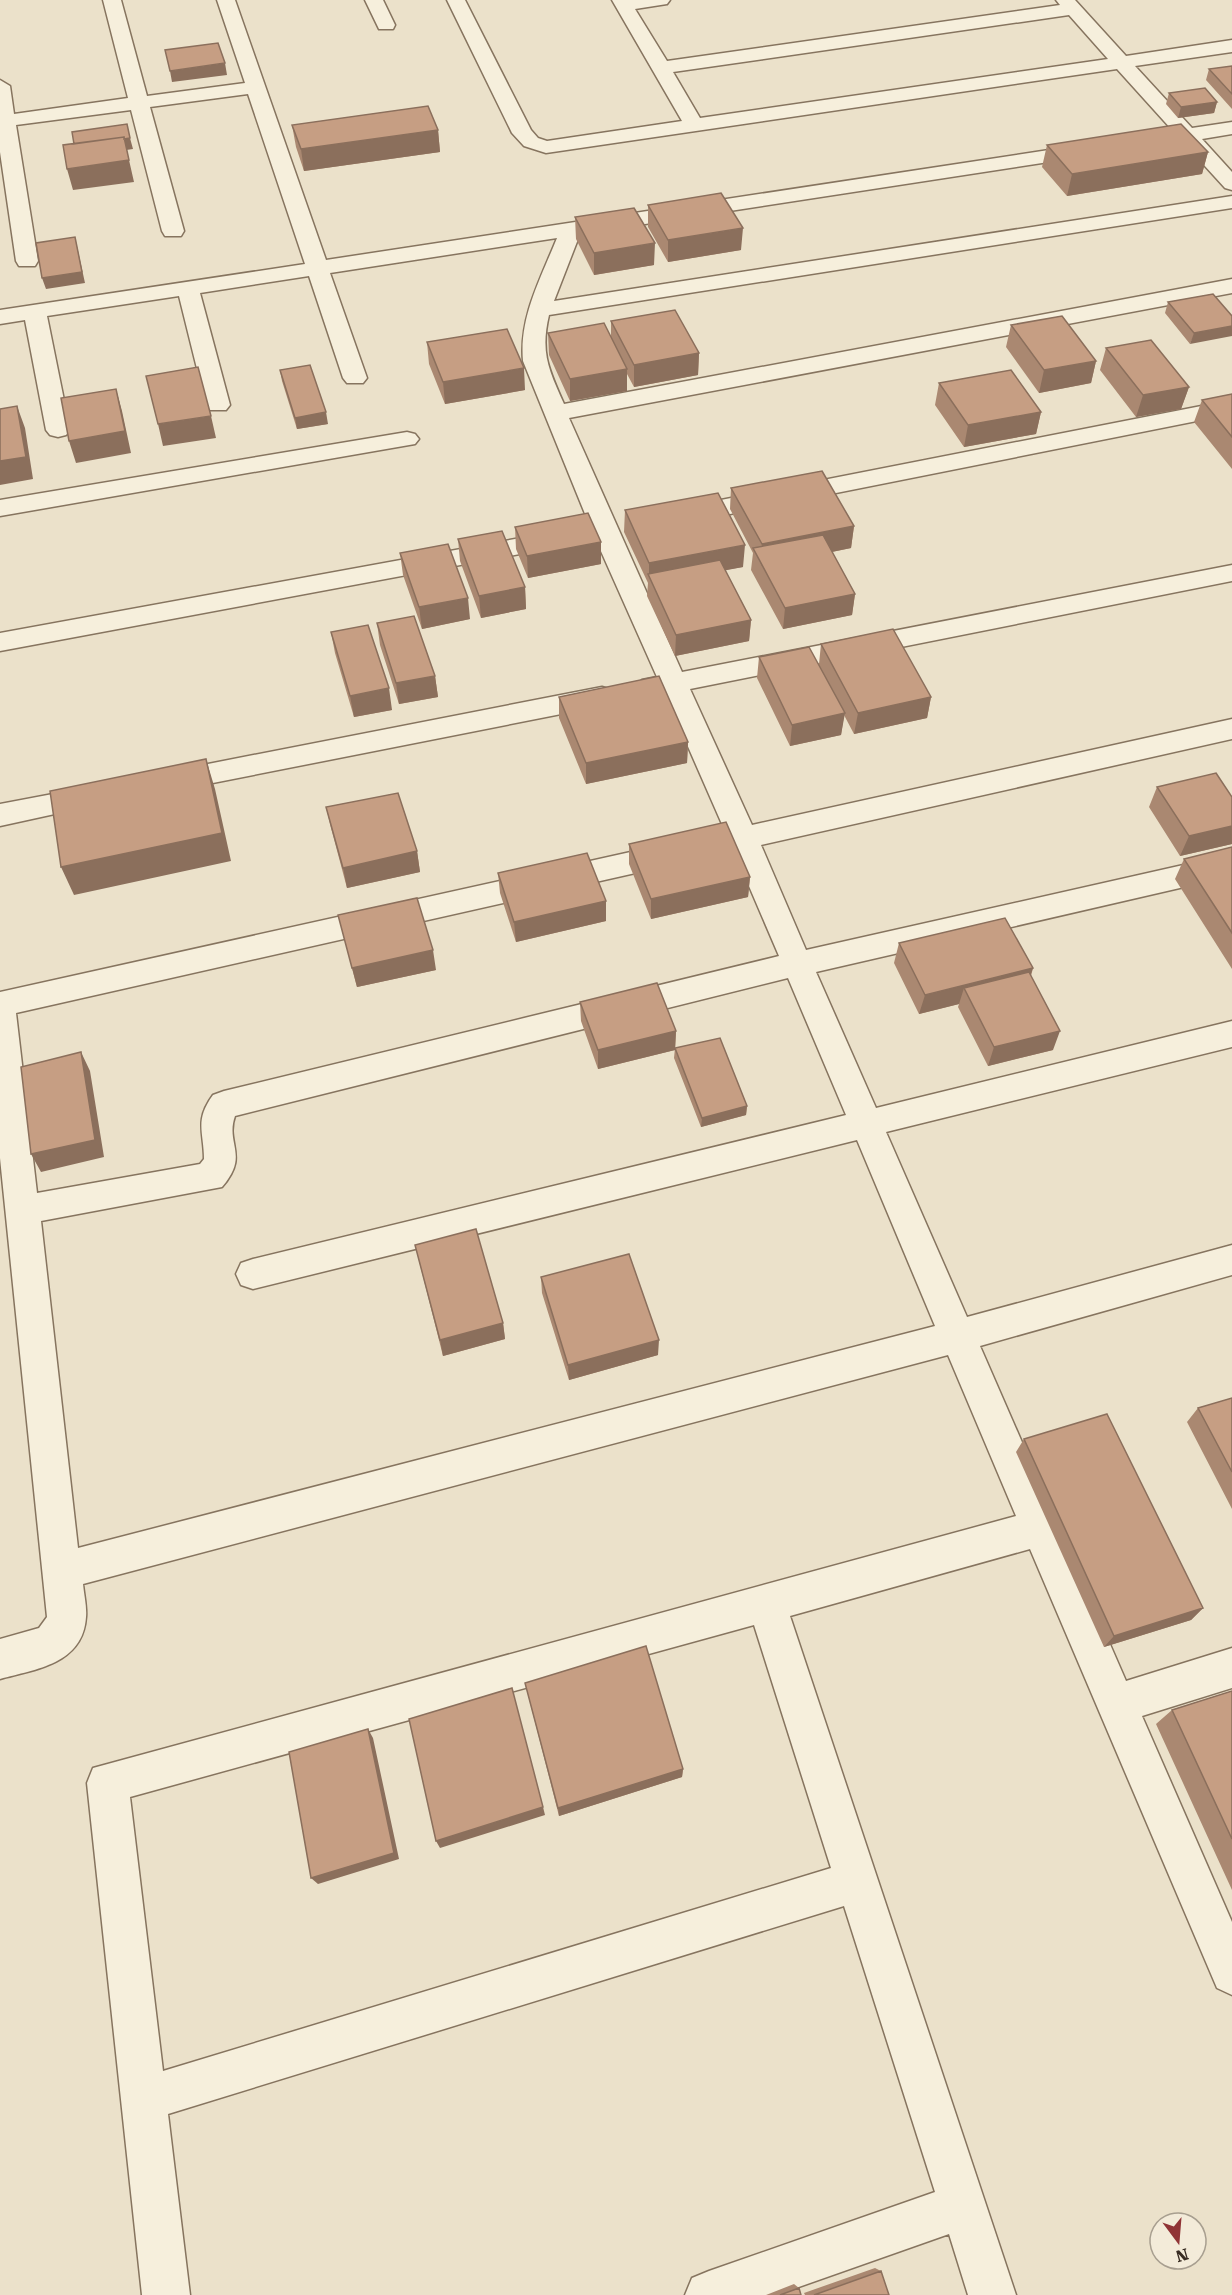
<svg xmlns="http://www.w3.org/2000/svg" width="1232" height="2295" font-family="'Roboto Serif',serif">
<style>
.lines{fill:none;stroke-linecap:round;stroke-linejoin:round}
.minor-casing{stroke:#86745f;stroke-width:3}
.minor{fill:#f6efdc;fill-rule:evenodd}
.wall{fill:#aa8871}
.shaded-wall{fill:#8b6f5c}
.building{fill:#c69e83;stroke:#8b6f5c;stroke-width:1.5}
</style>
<rect width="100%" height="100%" fill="#ebe1ca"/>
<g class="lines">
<defs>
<path id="minor" d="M 103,0 L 121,0 L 147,96 L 245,83 L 217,0 L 235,0 L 326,260 L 1088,144 L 1095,146 L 1098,150 L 1095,154 L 1088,156 L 580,234 L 554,301 L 1232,196 L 1232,208 L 549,315 C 540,353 549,370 564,404 L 1232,279 L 1232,293 L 569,418 L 682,672 L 1232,565 L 1232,581 L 690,689 L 752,825 L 1232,719 L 1232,739 L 761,845 L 806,950 L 1232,854 L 1232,876 L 816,972 L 876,1108 L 1232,1021 L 1232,1047 L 886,1132 L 967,1317 L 1232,1245 L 1232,1275 L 980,1346 L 1126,1681 L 1232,1648 L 1232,1688 L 1142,1716 L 1232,1922 L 1232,1995 L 1217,1988 L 1030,1549 L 790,1616 L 1016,2295 L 968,2295 L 949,2234 L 776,2295 L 685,2295 L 692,2278 L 709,2271 L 935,2192 L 844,1906 L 168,2114 L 190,2295 L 142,2295 L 87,1783 L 93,1768 L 1016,1516 L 948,1355 L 83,1584 C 84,1595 87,1607 86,1617 C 83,1664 36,1669 0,1679 L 0,1639 L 39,1628 L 47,1617 L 0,1158 L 0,992 L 671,843 L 681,846 L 686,854 L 681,862 L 671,865 L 16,1013 L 37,1193 L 200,1164 L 204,1159 C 204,1132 194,1121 213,1095 L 224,1091 L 779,956 L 734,851 L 721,854 L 711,851 L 706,843 L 711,835 L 725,831 L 665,694 L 652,696 L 642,694 L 638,687 L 642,680 L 657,677 L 592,531 L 523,361 C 519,317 541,278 557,238 L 330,273 L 367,378 L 363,383 L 347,383 L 343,378 L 309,276 L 200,293 L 230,405 L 226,410 L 210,410 L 206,405 L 179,296 L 47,316 L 70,430 L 66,435 L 58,437 L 50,435 L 46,430 L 25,320 L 0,324 L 0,310 L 305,264 L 248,94 L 150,107 L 184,231 L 181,236 L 165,236 L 162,231 L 131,110 L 16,125 L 38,261 L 35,266 L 19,266 L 16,261 L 0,152 L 0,80 L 10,86 L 14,114 L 128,98 ZM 788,978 L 846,1115 L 253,1259 L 241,1263 L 236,1274 L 241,1285 L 253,1289 L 857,1140 L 935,1326 L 78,1548 L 41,1221 L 222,1187 C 250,1155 225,1144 235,1116 ZM 754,1625 L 831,1868 L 163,2071 L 130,1797 Z
M 365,0 L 383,0 L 395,25 L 393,29 L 379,29 Z
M 447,0 L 465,0 L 531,130 L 538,138 L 547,141 L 682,121 L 612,0 L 670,0 L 667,4 L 635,9 L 667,61 L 1060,5 L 1056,0 L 1075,0 L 1126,56 L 1232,40 L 1232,52 L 1135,66 L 1192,128 L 1232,122 L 1232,134 L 1202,139 L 1232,172 L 1232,190 L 1225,188 L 1183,142 L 1148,147 L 1141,145 L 1138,141 L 1141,137 L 1173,131 L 1117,69 L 546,153 L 524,146 L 512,133 ZM 1069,15 L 1108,59 L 700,118 L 673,72 Z
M 1232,400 L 1232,414 L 680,524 L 671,522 L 668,516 L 671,510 L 680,508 Z
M 407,432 L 415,434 L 419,439 L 415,444 L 0,516 L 0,500 Z
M 559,531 L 568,533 L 572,539 L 568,545 L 0,651 L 0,633 Z
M 602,687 L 612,690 L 616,697 L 612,704 L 167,792 L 157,789 L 153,782 L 157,775 L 167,772 Z
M 95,786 L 105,789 L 109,796 L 105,803 L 0,826 L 0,804 Z"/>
</defs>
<use href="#minor" class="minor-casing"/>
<use href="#minor" class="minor"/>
</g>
<path class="wall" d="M 1232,66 L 1232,109 L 1206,80 L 1209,69 Z
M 1169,93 L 1217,102 L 1214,113 L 1178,118 L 1166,104 Z
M 292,125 L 438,130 L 440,152 L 304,171 L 296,147 Z
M 1047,145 L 1208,152 L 1202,174 L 1067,196 L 1042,167 Z
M 648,205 L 741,250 L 668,262 L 648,227 Z
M 575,217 L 654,265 L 594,275 L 576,239 Z
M 1213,294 L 1190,344 L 1165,313 L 1168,302 Z
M 611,321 L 699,353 L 698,375 L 634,387 L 627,374 L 627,391 L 570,401 L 549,355 L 548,333 L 611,338 Z
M 1011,325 L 1096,361 L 1091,383 L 1039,393 L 1006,347 Z
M 427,342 L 525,390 L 445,404 L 429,364 Z
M 1106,348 L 1189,387 L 1181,409 L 1136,417 L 1100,370 Z
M 280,370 L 328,424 L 297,429 L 282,381 Z
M 939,383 L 1041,412 L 1036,434 L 964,447 L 935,405 Z
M 1232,394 L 1232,469 L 1194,422 L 1202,400 Z
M 731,488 L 854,526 L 851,548 L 832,552 L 855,594 L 852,615 L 783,629 L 751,570 L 753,553 L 730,509 Z
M 625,510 L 743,567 L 725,570 L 751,620 L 749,641 L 675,656 L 647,596 L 648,583 L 624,532 Z
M 515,527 L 601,542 L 601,564 L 528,578 L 516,549 Z
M 458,539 L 525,587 L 526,609 L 481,618 L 460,561 Z
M 400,553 L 470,619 L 422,629 L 403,575 Z
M 377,623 L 435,676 L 438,697 L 399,704 L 380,645 Z
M 331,632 L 392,710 L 354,717 L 335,653 Z
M 821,644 L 931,697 L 927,718 L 854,734 L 844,715 L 841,735 L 790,746 L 757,678 L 759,657 L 819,664 Z
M 559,697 L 688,742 L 687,763 L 586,784 L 559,718 Z
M 1157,787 L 1232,797 L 1232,844 L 1180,856 L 1149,807 Z
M 326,807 L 417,851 L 420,872 L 347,888 L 331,828 Z
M 629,844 L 750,877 L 748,897 L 651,919 L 629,864 Z
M 1232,847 L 1232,969 L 1175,879 L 1184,859 Z
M 498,873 L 606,901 L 606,921 L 516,942 L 500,893 Z
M 338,915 L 436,970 L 357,987 Z
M 899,943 L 1033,968 L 1031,976 L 1053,1050 L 988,1066 L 958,1007 L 959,1004 L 919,1014 L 894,963 Z
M 580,1002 L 676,1031 L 675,1050 L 598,1069 L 581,1021 Z
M 675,1048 L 747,1106 L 746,1115 L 701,1127 L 674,1058 Z
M 415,1245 L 503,1323 L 505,1339 L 443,1356 Z
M 541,1277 L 658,1355 L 569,1380 L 542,1293 Z
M 1232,1398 L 1232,1509 L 1187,1422 L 1198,1408 Z
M 1024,1439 L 1203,1608 L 1191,1620 L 1104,1647 L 1016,1452 Z
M 525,1683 L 683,1769 L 682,1777 L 559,1816 Z
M 1232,1691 L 1232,1890 L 1156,1724 L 1172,1710 Z
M 875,2268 L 881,2271 L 889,2295 L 805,2295 L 804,2293 Z
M 794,2284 L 799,2288 L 801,2295 L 766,2295 Z"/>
<path class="shaded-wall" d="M 225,63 L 227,75 L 172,82 L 170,71 Z
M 1217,102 L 1214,113 L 1178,118 L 1181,107 Z
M 438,130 L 440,152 L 304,171 L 301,149 Z
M 130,138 L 133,149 L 78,157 L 75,146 Z
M 1208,152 L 1202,174 L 1067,196 L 1072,174 Z
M 129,160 L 134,182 L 73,190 L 67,169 Z
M 743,228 L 741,250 L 668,262 L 668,240 Z
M 75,237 L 85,283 L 46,289 L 42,278 Z
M 655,243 L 654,265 L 594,275 L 594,253 Z
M 1232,326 L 1232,336 L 1190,344 L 1194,333 Z
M 699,353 L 698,375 L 634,387 L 634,365 Z
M 1096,361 L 1091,383 L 1039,393 L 1044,370 Z
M 524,368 L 525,390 L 445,404 L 443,382 Z
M 627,369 L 627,391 L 570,401 L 570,379 Z
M 1189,387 L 1181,409 L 1136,417 L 1143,395 Z
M 116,389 L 122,411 L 131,453 L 76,463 L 69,441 Z
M 17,406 L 25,428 L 33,479 L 0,485 L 0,461 Z
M 326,412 L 328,424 L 297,429 L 295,418 Z
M 1041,412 L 1036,434 L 964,447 L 968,425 Z
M 211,416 L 216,438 L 163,446 L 158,424 Z
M 854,526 L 851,548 L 762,566 L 760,562 L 762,544 Z
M 601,542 L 601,564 L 528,578 L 527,556 Z
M 745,545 L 743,567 L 653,584 L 649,576 L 649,563 Z
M 525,587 L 526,609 L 481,618 L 479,596 Z
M 855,594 L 852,615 L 783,629 L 785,608 Z
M 468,598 L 470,619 L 422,629 L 419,607 Z
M 751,620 L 749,641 L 675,656 L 676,635 Z
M 435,676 L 438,697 L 399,704 L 396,683 Z
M 389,688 L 392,710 L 354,717 L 350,696 Z
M 931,697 L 927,718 L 854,734 L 858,713 Z
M 845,713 L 841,735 L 790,746 L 792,725 Z
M 688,742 L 687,763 L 586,784 L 586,763 Z
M 206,759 L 215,789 L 231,861 L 74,895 L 61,867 Z
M 1232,826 L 1232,844 L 1180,856 L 1189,836 Z
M 417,851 L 420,872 L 347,888 L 343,868 Z
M 750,877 L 748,897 L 651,919 L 651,899 Z
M 606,901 L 606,921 L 516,942 L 514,922 Z
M 433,950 L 436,970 L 357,987 L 352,968 Z
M 1033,968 L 1026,988 L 964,988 L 959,1004 L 919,1014 L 925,995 Z
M 676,1031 L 675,1050 L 598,1069 L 598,1050 Z
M 1060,1031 L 1053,1050 L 988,1066 L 994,1047 Z
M 81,1052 L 90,1071 L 104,1157 L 41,1172 L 31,1154 Z
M 747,1106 L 746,1115 L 701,1127 L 702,1118 Z
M 503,1323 L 505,1339 L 443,1356 L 440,1340 Z
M 659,1340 L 658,1355 L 569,1380 L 568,1365 Z
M 1203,1608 L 1191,1620 L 1104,1647 L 1114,1636 Z
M 368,1729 L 373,1738 L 399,1859 L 318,1884 L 311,1878 Z
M 683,1769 L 682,1777 L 559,1816 L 558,1808 Z
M 543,1807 L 545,1815 L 440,1848 L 436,1841 Z"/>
<path class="building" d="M 218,43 L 225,63 L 170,71 L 165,50 Z
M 1232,66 L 1232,94 L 1209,69 Z
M 1205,88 L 1217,102 L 1181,107 L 1169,93 Z
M 428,106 L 438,130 L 301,149 L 292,125 Z
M 127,124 L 130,138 L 124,139 L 124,137 L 74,144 L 72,132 Z
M 1181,124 L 1208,152 L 1072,174 L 1047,145 Z
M 124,137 L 129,160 L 67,169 L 63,145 Z
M 721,193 L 743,228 L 668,240 L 648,205 Z
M 634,208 L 655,243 L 594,253 L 575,217 Z
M 75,237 L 82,272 L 42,278 L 36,243 Z
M 1213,294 L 1232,316 L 1232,326 L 1194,333 L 1168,302 Z
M 675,310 L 699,353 L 634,365 L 611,321 Z
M 1062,316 L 1096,361 L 1044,370 L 1011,325 Z
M 604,323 L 627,369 L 570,379 L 548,333 Z
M 507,329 L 524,368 L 443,382 L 427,342 Z
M 1151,340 L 1189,387 L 1143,395 L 1106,348 Z
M 310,365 L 326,412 L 295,418 L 280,370 Z
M 198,367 L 211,416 L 158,424 L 146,376 Z
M 1011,370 L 1041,412 L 968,425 L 939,383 Z
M 116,389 L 125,431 L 69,441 L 61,398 Z
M 1232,394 L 1232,437 L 1202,400 Z
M 17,406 L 26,457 L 0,461 L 0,409 Z
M 822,471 L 854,526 L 762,544 L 731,488 Z
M 718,493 L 745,545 L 649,563 L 625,510 Z
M 588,513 L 601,542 L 527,556 L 515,527 Z
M 502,531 L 525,587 L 479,596 L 458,539 Z
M 823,535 L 855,594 L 785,608 L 753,548 Z
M 448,544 L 468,598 L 419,607 L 400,553 Z
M 720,560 L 751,620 L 676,635 L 648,574 Z
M 414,616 L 435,676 L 396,683 L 377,623 Z
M 368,625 L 389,688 L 350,696 L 331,632 Z
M 893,629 L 931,697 L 858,713 L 821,644 Z
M 809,647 L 845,713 L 792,725 L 759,657 Z
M 659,676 L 688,742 L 586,763 L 559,697 Z
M 206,759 L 222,833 L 61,867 L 50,791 Z
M 1216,773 L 1232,797 L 1232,826 L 1189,836 L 1157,787 Z
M 398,793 L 417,851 L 343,868 L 326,807 Z
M 726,822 L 750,877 L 651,899 L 629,844 Z
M 1232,847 L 1232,933 L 1184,859 Z
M 587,853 L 606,901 L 514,922 L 498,873 Z
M 417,898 L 433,950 L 352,968 L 338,915 Z
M 1005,918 L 1033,968 L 925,995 L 899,943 Z
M 1029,972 L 1060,1031 L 994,1047 L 964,988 Z
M 657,983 L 676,1031 L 598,1050 L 580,1002 Z
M 720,1038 L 747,1106 L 702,1118 L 675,1048 Z
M 81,1052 L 95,1140 L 31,1154 L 21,1067 Z
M 476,1229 L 503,1323 L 440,1340 L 415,1245 Z
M 629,1254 L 659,1340 L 568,1365 L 541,1277 Z
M 1232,1398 L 1232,1472 L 1198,1408 Z
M 1107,1414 L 1203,1608 L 1114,1636 L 1024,1439 Z
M 646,1646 L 683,1769 L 558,1808 L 525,1683 Z
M 512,1688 L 543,1807 L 436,1841 L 409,1719 Z
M 1232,1691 L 1232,1839 L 1172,1710 Z
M 368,1729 L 394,1853 L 311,1878 L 289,1752 Z
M 881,2271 L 889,2295 L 814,2295 Z
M 799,2288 L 801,2295 L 780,2295 Z"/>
<g transform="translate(1178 2241) rotate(164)"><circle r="28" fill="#f3ebd9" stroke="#a89f90" stroke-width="1.5"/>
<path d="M0-4.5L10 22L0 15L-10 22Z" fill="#903436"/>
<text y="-9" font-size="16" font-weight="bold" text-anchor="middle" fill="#382c22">N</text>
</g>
</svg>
